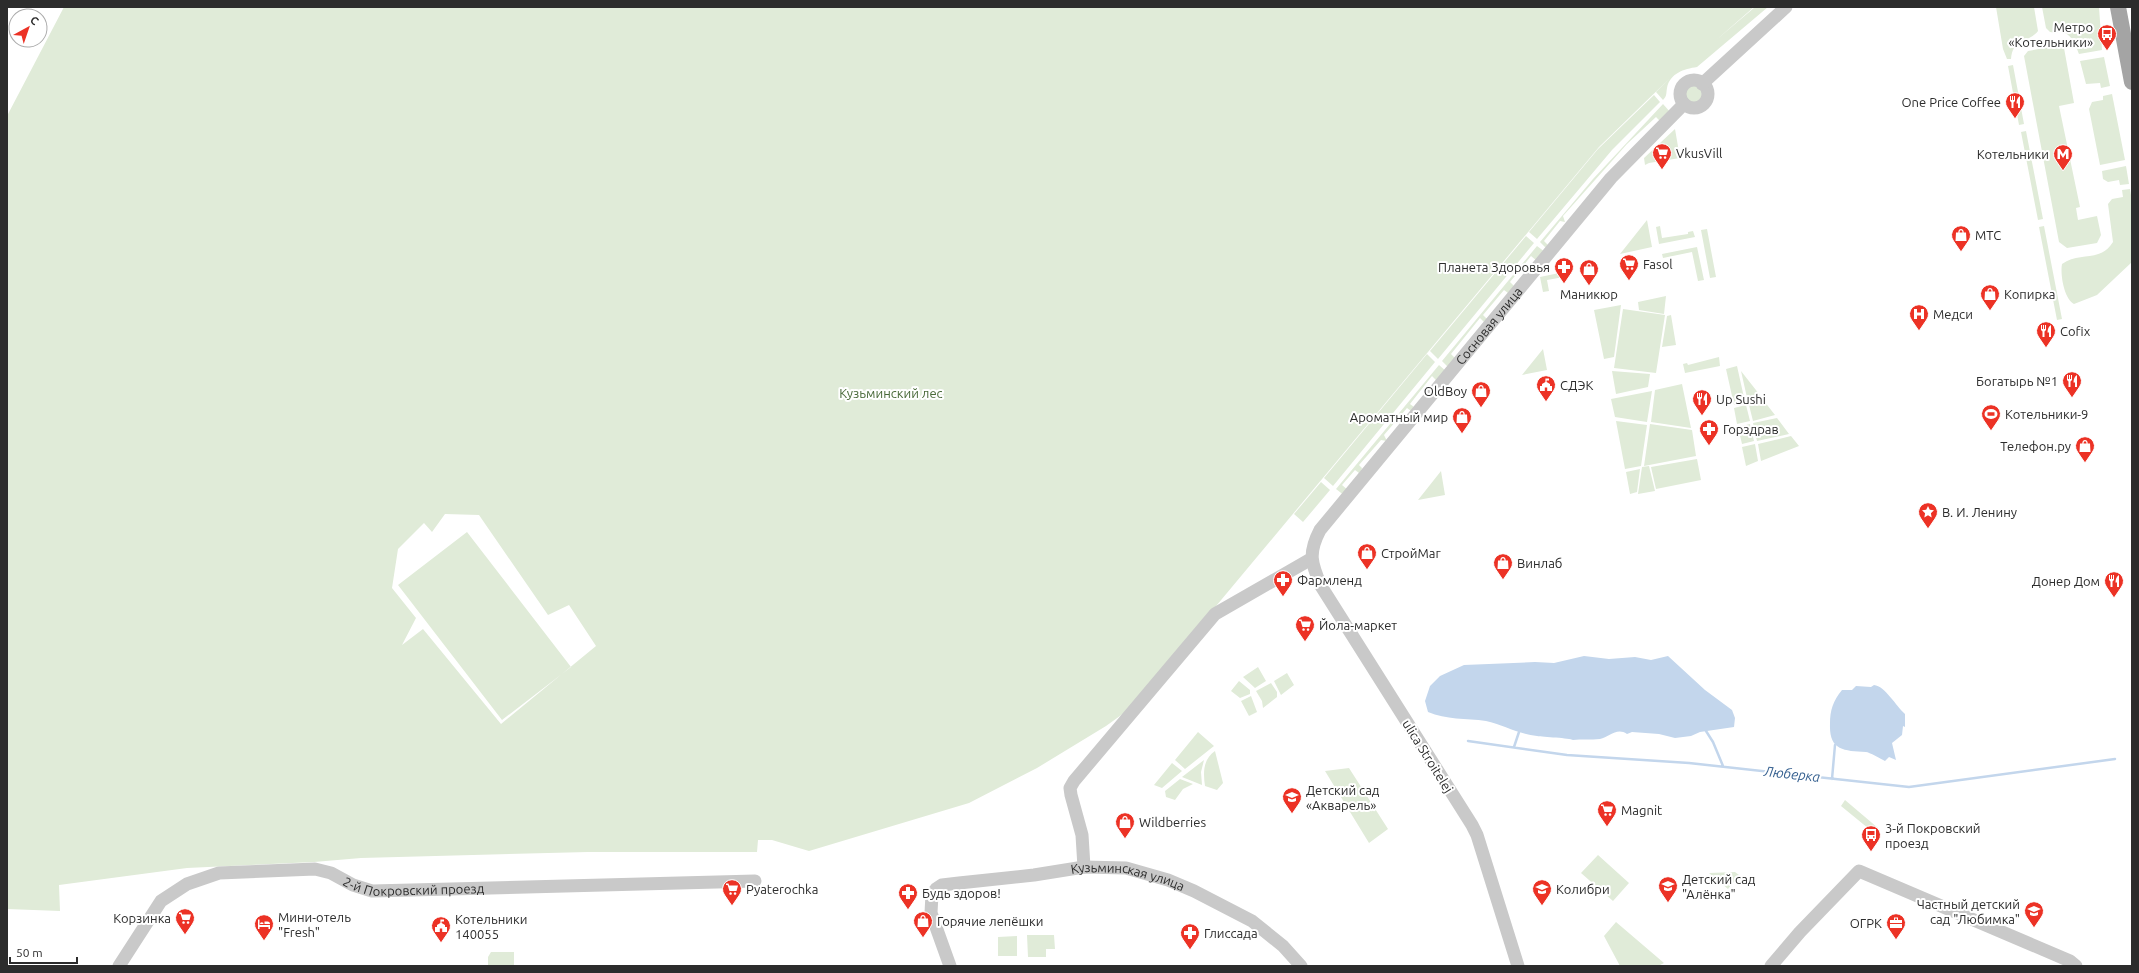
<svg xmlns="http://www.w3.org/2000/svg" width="2139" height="973" font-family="Ubuntu,sans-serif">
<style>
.green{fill:#e0ebd8;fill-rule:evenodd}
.water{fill:#c3d6ec}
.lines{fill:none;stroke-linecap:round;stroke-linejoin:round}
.stream{stroke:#c3d6ec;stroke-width:2.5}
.minor{stroke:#c9c9c9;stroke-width:13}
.major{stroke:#a4a4a4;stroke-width:16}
.labels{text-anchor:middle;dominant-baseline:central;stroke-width:4;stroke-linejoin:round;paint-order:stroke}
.poi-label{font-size:13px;fill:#2c2c2c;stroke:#fff;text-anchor:start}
.street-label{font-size:13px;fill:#2c2c2c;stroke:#fff}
.park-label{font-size:13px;fill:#486938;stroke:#fff}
.water-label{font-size:14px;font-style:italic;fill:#386291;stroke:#fff}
</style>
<rect width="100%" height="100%" fill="#fff"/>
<path class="green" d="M 64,7 L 1754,7 L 1715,41 L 1755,7 L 1768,7 L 1697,67 C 1684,69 1670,73 1667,88 C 1666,94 1667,96 1663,100 L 1656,92 L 1670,78 L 1599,147 L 1131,708 L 1106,726 L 1037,768 L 969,803 L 809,851 L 772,840 L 758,840 L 757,852 L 588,852 L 361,858 L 314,862 L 187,868 L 59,885 L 60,911 L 7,909 L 7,116 ZM 445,514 L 479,515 L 548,615 L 569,605 L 596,646 L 501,724 L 423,629 L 402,645 L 416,618 L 392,588 L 398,549 L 424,523 L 432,532 Z
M 1996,7 L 2034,7 L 2038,31 C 2029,43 2013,37 2011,59 L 2007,59 L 2003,49 Z
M 2042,7 L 2099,7 L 2102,50 L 2079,54 C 2076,46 2071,32 2060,32 C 2057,32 2054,33 2050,32 L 2046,28 Z
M 2060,45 L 2064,48 L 2074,103 L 2059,106 L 2080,207 L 2076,208 L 2078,220 L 2097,216 L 2101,235 L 2097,243 L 2067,248 L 2059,242 L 2024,56 L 2028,51 Z
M 2104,57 L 2110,86 L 2101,88 L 2100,83 L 2086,84 L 2080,61 Z
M 2013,65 L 2024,124 L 2019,125 L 2008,66 Z
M1684 94a9 9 0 1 1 18 0a9 9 0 1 1-18 0Z
M 2112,94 L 2125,160 L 2100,165 L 2089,109 L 2092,102 L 2103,100 L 2103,96 Z
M 1654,95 L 1660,102 L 1612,150 L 1537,239 L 1529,232 L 1598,149 Z
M 1663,104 L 1671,113 L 1661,122 L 1656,117 L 1627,144 L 1563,216 L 1565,222 L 1560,221 L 1544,241 L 1549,246 L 1547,249 L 1540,242 L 1593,179 Z
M 1675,129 L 1680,158 L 1649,163 L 1645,165 L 1644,158 Z
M 2026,131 L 2043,219 L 2038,220 L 2021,132 Z
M 2126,166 L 2129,184 L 2120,185 L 2119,180 L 2108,182 L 2103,179 L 2102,171 Z
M 2130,189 L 2132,201 L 2132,262 L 2097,295 L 2074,304 C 2064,299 2060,274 2062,264 C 2080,251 2100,263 2113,242 L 2108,204 L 2112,199 L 2123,197 L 2122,190 Z
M 1647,220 L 1652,247 L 1620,254 Z
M 1660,226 L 1662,238 L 1688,234 L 1688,232 L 1693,231 L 1695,237 L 1659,244 L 1656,227 Z
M 2044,226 L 2062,319 L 2057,320 L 2039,227 Z
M 1707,229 L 1716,277 L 1710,278 L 1701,230 Z
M 1526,236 L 1534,243 L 1438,359 L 1430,351 Z
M 1537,246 L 1545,252 L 1537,261 L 1531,256 L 1510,282 L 1514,286 L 1508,293 L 1504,290 L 1483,315 L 1487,319 L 1484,322 L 1480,318 L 1451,354 L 1456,359 L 1449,368 L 1442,361 Z
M 1697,247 L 1704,280 L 1698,281 L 1692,252 L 1663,258 L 1662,254 Z
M 1564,272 L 1564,277 L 1547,280 L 1549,291 L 1543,292 L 1540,277 Z
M 1666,296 L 1664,314 L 1639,310 L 1638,302 Z
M 1621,305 L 1614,357 L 1604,359 L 1594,310 Z
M 1623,309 L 1665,315 L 1656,373 L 1614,368 Z
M 1671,315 L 1676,345 L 1662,347 L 1667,316 Z
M 1543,349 L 1547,370 L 1522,375 Z
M 1427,354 L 1435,362 L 1333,486 L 1324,478 Z
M 1719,357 L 1720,366 L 1685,373 L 1683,364 L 1687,363 L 1688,365 Z
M 1439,365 L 1447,372 L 1438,382 L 1432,376 L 1410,404 L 1414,407 L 1411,411 L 1407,408 L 1384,435 L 1387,441 L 1381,440 L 1359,465 L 1362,468 L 1361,471 L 1359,473 L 1355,470 L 1342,485 L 1349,491 L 1345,496 L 1336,489 Z
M 1737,366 L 1745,402 L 1734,405 L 1726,369 Z
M 1612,371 L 1650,374 L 1648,387 L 1616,394 Z
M 1741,371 L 1763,399 L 1748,402 Z
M 1682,384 L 1691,428 L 1651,422 L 1655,390 Z
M 1652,391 L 1647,422 L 1615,417 L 1611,399 Z
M 1764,401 L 1775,415 L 1753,421 L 1749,405 Z
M 1746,405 L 1750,421 L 1737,424 L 1734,408 Z
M 1777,418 L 1789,434 L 1757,441 L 1753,423 Z
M 1616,421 L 1647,425 L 1641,466 L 1625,469 Z
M 1650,424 L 1692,430 L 1696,456 L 1644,466 Z
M 1750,424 L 1754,441 L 1742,444 L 1738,427 Z
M 1791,436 L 1799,446 L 1761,461 L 1758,444 Z
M 1755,444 L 1758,461 L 1746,466 L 1742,447 Z
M 1697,459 L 1701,480 L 1656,489 L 1651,467 Z
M 1649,466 L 1655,491 L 1638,494 L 1642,467 Z
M 1640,469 L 1637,492 L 1630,494 L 1626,472 Z
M 1441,471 L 1445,495 L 1418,500 Z
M 1321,482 L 1330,490 L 1303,522 L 1294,514 Z
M 467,532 L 571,667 L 502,720 L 398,585 Z
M 1258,667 L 1266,681 L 1255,688 L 1243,677 Z
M 1287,673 L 1294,685 L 1281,695 L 1274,681 Z
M 1239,681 L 1250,690 L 1250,694 L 1240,698 L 1231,691 Z
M 1271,683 L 1277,692 L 1277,697 L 1263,708 L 1262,701 L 1256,691 Z
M 1251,696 L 1257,712 L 1249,716 L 1241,701 Z
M 1198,732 L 1214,746 L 1185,769 L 1175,760 Z
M 1215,751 L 1223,783 L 1217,790 L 1205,786 C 1203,773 1203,759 1215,751 Z
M 1204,760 L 1201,772 L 1202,785 L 1182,777 Z
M 1172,763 L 1182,771 L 1162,788 L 1154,785 Z
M 1349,768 L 1388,829 L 1369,843 L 1325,771 Z
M 1180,779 L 1193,784 L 1183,789 L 1175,800 L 1166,797 L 1165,791 Z
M 1845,800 L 1878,828 L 1874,833 L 1841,806 Z
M 1598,855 L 1629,883 L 1613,901 L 1581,873 Z
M 1735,872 L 1739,875 L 1728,889 L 1709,873 Z
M 1616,922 L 1664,963 L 1658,966 L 1620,966 L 1604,936 Z
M 1027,935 L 1054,935 L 1055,949 L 1046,949 L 1046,957 L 1028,957 Z
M 1017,936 L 1017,956 L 998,956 L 998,937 Z
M 491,952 L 514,952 L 514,966 L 488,966 L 488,957 Z"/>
<path class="water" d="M 1584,656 L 1609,659 L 1635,657 L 1651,660 L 1668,656 L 1705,690 L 1732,710 L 1735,718 L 1734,727 L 1700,732 L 1691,736 L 1675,738 L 1659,734 L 1632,732 L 1627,734 C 1617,727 1609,737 1600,739 C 1591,740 1581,739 1573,740 C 1570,738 1543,737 1537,736 C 1519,734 1503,725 1486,721 C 1466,718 1446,720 1428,712 L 1425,701 L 1430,686 L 1440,676 L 1464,665 L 1535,662 L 1554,663 Z
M 1874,685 C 1885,686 1896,706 1905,714 L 1905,727 L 1903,726 L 1902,735 L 1892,743 L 1896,760 L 1889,757 L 1885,761 C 1881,759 1869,752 1866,752 C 1843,751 1829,750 1830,724 C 1830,710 1833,701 1842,690 L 1852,690 L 1856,686 L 1871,687 Z"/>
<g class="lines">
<path class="stream" d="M 1706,731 L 1713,742 L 1723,766
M 1468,741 L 1567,755 L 1689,763 L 1909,787 L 2115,759
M 1514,747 L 1519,732
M 1832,779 L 1835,745"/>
<g class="minor">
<circle cx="1694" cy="94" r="14"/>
<path d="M 1702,84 L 1786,7"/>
<path d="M 1084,867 L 1082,835 L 1071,795 L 1070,788 L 1074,781 L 1215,614 L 1311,559"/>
<path id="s1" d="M 119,966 L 161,901 L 187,884 L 219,873 L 315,869 L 331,873 L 353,885 L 372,891 L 755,881"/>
<path id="s2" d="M 950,966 L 931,913 L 932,894 L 936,889 L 942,885 L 959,883 L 1034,875 L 1084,867 L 1126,868 L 1168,880 L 1194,891 L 1252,921 L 1283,946 L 1301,966"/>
<path id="s3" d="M 1518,966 L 1477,835 L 1472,825 L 1321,586 C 1311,563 1308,553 1320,530 L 1611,178 L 1684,104"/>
<path d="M 1771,966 L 1800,932 L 1859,871 L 2070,961 L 2076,966"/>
</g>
<path class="major" d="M 2118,7 L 2132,82"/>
</g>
<defs>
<symbol id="bus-pin" viewBox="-11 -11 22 30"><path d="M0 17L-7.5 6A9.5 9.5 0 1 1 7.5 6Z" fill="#ec3225" stroke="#fff"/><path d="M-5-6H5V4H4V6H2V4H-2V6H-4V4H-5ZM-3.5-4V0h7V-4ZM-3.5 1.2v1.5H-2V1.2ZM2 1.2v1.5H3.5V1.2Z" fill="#fff"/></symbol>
<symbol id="restaurant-pin" viewBox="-11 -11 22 30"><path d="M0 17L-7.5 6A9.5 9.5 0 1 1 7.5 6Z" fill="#ec3225" stroke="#fff"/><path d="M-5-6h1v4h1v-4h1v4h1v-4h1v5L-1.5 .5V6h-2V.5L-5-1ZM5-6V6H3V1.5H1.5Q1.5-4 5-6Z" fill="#fff"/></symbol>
<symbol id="supermarket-pin" viewBox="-11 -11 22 30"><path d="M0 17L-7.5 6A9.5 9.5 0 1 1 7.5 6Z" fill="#ec3225" stroke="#fff"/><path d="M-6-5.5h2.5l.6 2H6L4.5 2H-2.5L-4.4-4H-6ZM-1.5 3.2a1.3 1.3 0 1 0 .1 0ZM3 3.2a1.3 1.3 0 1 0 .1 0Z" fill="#fff"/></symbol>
<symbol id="metro-pin" viewBox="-11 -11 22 30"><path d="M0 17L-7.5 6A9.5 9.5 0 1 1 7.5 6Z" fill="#ec3225" stroke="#fff"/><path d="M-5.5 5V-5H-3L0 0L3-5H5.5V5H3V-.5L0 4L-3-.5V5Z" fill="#fff"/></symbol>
<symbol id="shop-pin" viewBox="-11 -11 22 30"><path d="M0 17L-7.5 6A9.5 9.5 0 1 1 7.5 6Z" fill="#ec3225" stroke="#fff"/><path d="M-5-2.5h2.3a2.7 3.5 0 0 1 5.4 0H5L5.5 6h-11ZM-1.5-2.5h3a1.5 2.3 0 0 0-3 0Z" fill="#fff"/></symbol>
<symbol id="pharmacy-pin" viewBox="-11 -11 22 30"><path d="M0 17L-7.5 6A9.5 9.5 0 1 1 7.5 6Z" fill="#ec3225" stroke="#fff"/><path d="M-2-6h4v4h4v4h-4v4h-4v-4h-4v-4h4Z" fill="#fff"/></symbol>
<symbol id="hospital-pin" viewBox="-11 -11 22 30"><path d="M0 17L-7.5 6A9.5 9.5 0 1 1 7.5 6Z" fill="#ec3225" stroke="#fff"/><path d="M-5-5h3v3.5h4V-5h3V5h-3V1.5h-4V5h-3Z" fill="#fff"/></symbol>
<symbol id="civic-pin" viewBox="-11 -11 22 30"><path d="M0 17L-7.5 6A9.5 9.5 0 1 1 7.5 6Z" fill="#ec3225" stroke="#fff"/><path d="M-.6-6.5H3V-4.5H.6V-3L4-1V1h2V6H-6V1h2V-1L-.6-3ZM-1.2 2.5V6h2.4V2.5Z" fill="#fff"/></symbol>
<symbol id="stadium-pin" viewBox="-11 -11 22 30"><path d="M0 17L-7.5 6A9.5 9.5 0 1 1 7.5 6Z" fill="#ec3225" stroke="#fff"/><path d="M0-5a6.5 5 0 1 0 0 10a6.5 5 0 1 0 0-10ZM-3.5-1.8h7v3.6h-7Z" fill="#fff"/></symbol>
<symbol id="sight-pin" viewBox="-11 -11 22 30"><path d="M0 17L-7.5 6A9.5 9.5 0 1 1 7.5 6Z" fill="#ec3225" stroke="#fff"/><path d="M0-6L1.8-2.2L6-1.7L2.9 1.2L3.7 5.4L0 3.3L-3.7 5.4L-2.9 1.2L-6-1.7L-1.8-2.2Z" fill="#fff"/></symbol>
<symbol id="school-pin" viewBox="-11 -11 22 30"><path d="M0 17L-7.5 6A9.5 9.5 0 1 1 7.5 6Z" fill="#ec3225" stroke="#fff"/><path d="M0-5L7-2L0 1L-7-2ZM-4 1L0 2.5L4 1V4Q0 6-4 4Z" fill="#fff"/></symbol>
<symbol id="office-pin" viewBox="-11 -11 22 30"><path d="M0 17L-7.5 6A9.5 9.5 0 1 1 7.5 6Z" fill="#ec3225" stroke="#fff"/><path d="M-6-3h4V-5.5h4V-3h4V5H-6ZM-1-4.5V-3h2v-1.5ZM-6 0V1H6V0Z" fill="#fff"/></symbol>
<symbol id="hotel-pin" viewBox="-11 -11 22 30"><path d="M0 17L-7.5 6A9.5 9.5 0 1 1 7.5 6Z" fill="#ec3225" stroke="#fff"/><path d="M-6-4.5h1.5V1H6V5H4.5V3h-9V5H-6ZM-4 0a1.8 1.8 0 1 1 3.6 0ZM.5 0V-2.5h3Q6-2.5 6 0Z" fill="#fff"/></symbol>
</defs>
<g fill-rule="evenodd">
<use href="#bus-pin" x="2096" y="23" width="22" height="30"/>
<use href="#restaurant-pin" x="2004" y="91" width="22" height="30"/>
<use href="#supermarket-pin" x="1651" y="142" width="22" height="30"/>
<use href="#metro-pin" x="2052" y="143" width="22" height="30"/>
<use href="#shop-pin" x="1950" y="224" width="22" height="30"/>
<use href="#supermarket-pin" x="1618" y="253" width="22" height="30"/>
<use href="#pharmacy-pin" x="1553" y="256" width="22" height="30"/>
<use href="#shop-pin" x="1578" y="258" width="22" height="30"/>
<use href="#shop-pin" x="1979" y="283" width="22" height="30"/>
<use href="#hospital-pin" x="1908" y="303" width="22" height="30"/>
<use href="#restaurant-pin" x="2035" y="320" width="22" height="30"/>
<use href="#restaurant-pin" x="2061" y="370" width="22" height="30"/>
<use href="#civic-pin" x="1535" y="374" width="22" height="30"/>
<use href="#shop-pin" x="1470" y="380" width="22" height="30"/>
<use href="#restaurant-pin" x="1691" y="388" width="22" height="30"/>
<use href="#stadium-pin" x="1980" y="403" width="22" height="30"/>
<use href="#shop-pin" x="1451" y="406" width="22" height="30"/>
<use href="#pharmacy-pin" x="1698" y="418" width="22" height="30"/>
<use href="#shop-pin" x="2074" y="435" width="22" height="30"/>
<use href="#sight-pin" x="1917" y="501" width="22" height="30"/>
<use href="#shop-pin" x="1356" y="542" width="22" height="30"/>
<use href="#shop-pin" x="1492" y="552" width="22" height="30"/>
<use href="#pharmacy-pin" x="1272" y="569" width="22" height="30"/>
<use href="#restaurant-pin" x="2103" y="570" width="22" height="30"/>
<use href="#supermarket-pin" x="1294" y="614" width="22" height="30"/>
<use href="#school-pin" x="1281" y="786" width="22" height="30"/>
<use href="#supermarket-pin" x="1596" y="799" width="22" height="30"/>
<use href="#shop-pin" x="1114" y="811" width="22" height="30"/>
<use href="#bus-pin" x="1860" y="824" width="22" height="30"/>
<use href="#school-pin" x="1657" y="875" width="22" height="30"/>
<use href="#supermarket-pin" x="721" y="878" width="22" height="30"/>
<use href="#school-pin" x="1531" y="878" width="22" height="30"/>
<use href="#pharmacy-pin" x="897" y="882" width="22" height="30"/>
<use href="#school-pin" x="2023" y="900" width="22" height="30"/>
<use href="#supermarket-pin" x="174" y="907" width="22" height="30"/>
<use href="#shop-pin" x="912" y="910" width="22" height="30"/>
<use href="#office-pin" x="1885" y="912" width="22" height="30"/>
<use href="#hotel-pin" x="253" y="913" width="22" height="30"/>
<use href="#civic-pin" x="430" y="915" width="22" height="30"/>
<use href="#pharmacy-pin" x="1179" y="922" width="22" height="30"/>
</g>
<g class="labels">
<g class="poi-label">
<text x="2093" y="27" text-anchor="end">Метро<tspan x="2093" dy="15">«Котельники»</tspan></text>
<text x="2001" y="102" text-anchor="end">One Price Coffee</text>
<text x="1676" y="153">VkusVill</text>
<text x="2049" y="154" text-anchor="end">Котельники</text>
<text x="1975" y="235">МТС</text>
<text x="1643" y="264">Fasol</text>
<text x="1550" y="267" text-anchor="end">Планета Здоровья</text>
<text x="1589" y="294" text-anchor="middle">Маникюр</text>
<text x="2004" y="294">Копирка</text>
<text x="1933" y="314">Медси</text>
<text x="2060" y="331">Cofix</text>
<text x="2058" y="381" text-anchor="end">Богатырь №1</text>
<text x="1560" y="385">СДЭК</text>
<text x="1467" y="391" text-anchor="end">OldBoy</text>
<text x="1716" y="399">Up Sushi</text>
<text x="2005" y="414">Котельники-9</text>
<text x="1448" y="417" text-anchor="end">Ароматный мир</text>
<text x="1723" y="429">Горздрав</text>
<text x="2071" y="446" text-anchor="end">Телефон.ру</text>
<text x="1942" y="512">В. И. Ленину</text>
<text x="1381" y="553">СтройМаг</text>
<text x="1517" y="563">Винлаб</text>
<text x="1297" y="580">Фармленд</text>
<text x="2100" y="581" text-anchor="end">Донер Дом</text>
<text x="1319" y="625">Йола-маркет</text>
<text x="1306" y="790">Детский сад<tspan x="1306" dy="15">«Акварель»</tspan></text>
<text x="1621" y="810">Magnit</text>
<text x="1139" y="822">Wildberries</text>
<text x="1885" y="828">3-й Покровский<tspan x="1885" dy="15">проезд</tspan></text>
<text x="1682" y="879">Детский сад<tspan x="1682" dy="15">"Алёнка"</tspan></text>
<text x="746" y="889">Pyaterochka</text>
<text x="1556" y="889">Колибри</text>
<text x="922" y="893">Будь здоров!</text>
<text x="2020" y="904" text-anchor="end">Частный детский<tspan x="2020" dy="15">сад "Любимка"</tspan></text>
<text x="278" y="917">Мини-отель<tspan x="278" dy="15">"Fresh"</tspan></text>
<text x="171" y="918" text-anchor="end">Корзинка</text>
<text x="455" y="919">Котельники<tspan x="455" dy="15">140055</tspan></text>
<text x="937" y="921">Горячие лепёшки</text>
<text x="1882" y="923" text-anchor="end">ОГРК</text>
<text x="1204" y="933">Глиссада</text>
</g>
<g class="street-label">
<text stroke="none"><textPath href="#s3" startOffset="755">Сосновая улица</textPath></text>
<text transform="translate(1428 756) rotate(58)">ulica Stroitelej</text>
<text stroke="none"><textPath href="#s2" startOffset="277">Кузьминская улица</textPath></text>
<text stroke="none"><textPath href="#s1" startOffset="341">2-й Покровский проезд</textPath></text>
</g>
<g class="park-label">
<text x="891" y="393">Кузьминский лес</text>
</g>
<g class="water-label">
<text transform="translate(1792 774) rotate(6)">Люберка</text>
</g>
</g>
<rect width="2139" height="973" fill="none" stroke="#2c2c2c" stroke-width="16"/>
<g transform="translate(28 28) rotate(40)"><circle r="19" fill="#ffffff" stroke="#ababab"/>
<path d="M0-3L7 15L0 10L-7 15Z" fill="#ec3225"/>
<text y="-6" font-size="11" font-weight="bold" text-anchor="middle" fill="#2c2c2c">С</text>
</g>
<path d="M10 957v6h67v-6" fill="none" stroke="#2c2c2c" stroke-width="2"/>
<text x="16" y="957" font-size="12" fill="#2c2c2c" stroke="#ffffff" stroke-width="3" paint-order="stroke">50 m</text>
</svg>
